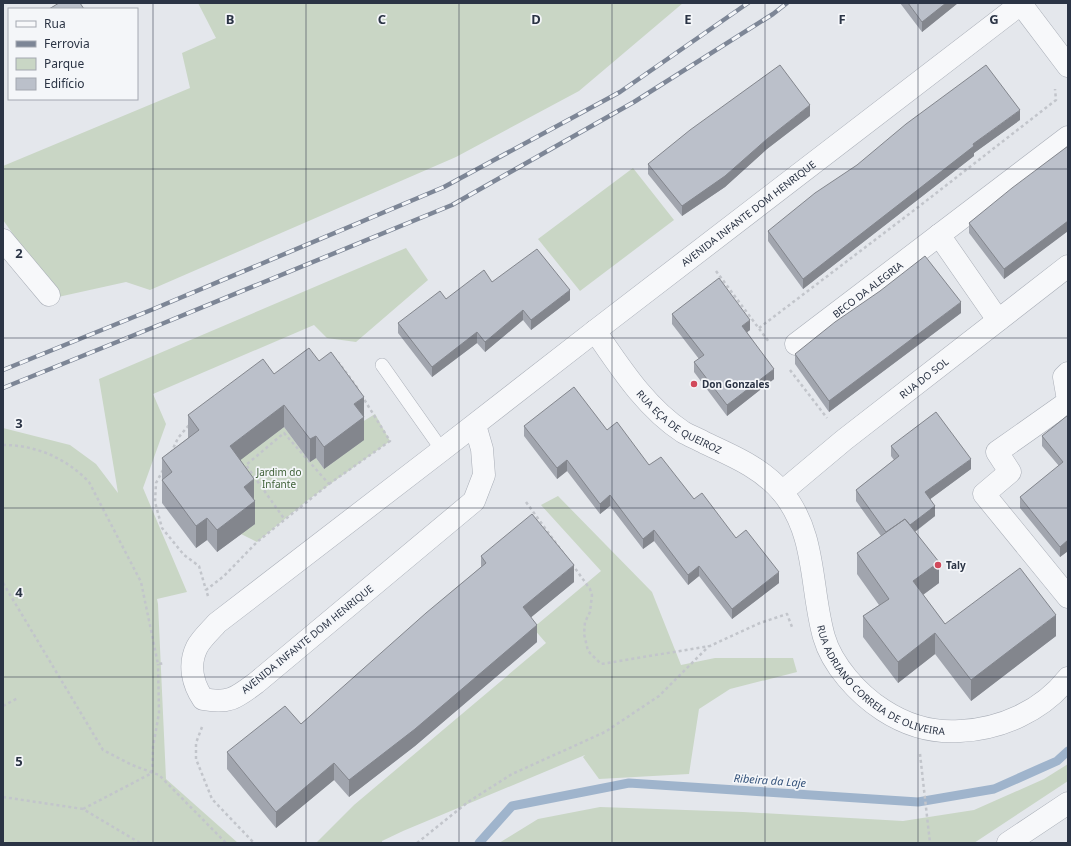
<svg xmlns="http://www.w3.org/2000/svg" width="1071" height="846" font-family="'Noto Sans',sans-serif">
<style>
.green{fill:#c9d6c5}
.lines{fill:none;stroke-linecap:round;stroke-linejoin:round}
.stream{stroke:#9fb4cc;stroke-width:9}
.service-casing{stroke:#a9aeb7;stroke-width:14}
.minor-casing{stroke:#a9aeb7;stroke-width:23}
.tertiary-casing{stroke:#a9aeb7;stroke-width:23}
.path{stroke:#c2c5cb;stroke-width:2.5;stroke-dasharray:3 3;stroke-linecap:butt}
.service{stroke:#f7f8fa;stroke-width:13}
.minor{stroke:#f7f8fa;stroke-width:22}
.tertiary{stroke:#f7f8fa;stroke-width:22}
.rail-casing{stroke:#7d8696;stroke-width:4.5}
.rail{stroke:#f4f6f9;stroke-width:3;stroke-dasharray:9;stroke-linecap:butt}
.wall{fill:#a1a5ae}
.shaded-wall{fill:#83868d}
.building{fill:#bbc0ca;stroke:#83868d}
.grid{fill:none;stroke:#2b3445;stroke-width:1;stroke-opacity:0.55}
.poi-dot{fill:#d1495b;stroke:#f4f6f9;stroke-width:1.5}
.labels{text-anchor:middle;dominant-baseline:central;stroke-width:3.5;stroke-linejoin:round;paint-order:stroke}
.street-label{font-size:10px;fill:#2b3445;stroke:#f4f6f9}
.poi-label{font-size:10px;font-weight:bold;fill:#2b3445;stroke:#f4f6f9;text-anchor:start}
.park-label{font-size:10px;fill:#3f6138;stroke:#f4f6f9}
.water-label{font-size:11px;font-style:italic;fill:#34527a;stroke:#f4f6f9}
.grid-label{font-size:13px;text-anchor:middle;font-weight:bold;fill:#2b3445;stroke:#f4f6f9;stroke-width:3.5;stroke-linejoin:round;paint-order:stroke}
</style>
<rect width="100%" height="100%" fill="#e4e7ec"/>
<path class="green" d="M 198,3 L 683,3 L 579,91 L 456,157 L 150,290 L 126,282 L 58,297 L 3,220 L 3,166 L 190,88 L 182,53 L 216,38 Z
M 633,168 L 674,220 L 580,291 L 538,239 Z
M 406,248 L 428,280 L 356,342 L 327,338 L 314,325 L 153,394 L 166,424 L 143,488 L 187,592 L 157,599 L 158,604 L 166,779 L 238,843 L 3,843 L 3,428 L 70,445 L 96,464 L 118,493 L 99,379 Z
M 375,414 L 390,441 L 308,500 L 257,542 L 241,534 L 229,468 L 284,427 L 310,462 L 316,458 L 324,469 L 363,440 L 354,427 Z
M 558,496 L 652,592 L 681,665 L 715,658 L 793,658 L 797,672 L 730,689 L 699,709 L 689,774 L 599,779 L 583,757 L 585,755 L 403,831 L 382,841 L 382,843 L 316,843 L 354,805 L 546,643 L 533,628 L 601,571 L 541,505 Z
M 1068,764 L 1068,781 L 974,843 L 499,843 L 538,819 L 600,807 L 743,812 L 903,821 L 974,810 L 1044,779 Z"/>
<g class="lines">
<path class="stream" d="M 479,843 L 512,806 L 629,783 L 918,802 L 994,789 L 1057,761 L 1068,751"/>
<defs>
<path id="service" d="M 382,365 L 442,450"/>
<g id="minor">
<path d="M 1021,4 L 1068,66"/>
<path d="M 939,235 L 998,320"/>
<path d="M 3,240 L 49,295"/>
<path id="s1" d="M 595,331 C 620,367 645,407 683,432 C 690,436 698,439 705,443 C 733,456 762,468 782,492 C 817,534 810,588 824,637 C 832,665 858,694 883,710 C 906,725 932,733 960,731 C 1001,729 1042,711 1068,678"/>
<path id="s2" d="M 796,344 L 1068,137"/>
<path d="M 1068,373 L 1064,377 L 1068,400"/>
<path d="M 1068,402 L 997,452 L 1010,472 L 984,494 L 1068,597"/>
<path id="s3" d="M 475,425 L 482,449 L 484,475 L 474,501 L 256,683 C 236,698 229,704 203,699 C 193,684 188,665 197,647 C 201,639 211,630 217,623 L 442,450 L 595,331 L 1022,3"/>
<path id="s4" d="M 782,492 L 844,440 L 1068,266"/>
</g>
<path id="tertiary" d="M 1008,843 L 1068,803"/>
</defs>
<use href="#service" class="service-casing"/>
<use href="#minor" class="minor-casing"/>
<use href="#tertiary" class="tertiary-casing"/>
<path class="path" d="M 716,271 L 769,342
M 759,328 L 917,208 L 1056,100 L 1055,89
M 337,363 L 339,363 L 359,390
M 790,370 L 827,418
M 3,445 C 36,445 66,458 89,482 L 141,582 L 158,664 L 165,663
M 171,453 L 178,438 L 189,425
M 163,470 L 156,483 L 155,502 L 162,528 L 184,555 L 199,566 L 206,590
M 329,484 L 390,441 L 362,396
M 526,502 L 566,557
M 572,564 L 590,589 L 592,595 L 590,612 L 585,622 L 584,634 L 588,651 L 601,664 L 710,646 L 760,623 L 787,614 L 792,627
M 3,583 L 103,750 L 132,765 L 159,775 L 226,843
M 208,596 L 206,590 L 224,576 L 257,542 L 329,484 L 284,433 L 246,465 L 285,520
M 3,706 L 18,698
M 202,727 L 196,743 L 196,759 L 212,799 L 254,843
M 920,754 L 930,843
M 3,797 L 83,809 L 140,843
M 83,809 L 152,773 L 153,747 L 159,713 L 158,664
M 417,843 L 468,802 L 512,774 L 605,732 L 659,696 L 709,646"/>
<use href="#service" class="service"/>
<use href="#minor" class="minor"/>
<use href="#tertiary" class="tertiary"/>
<defs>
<path id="rail" d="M 3,370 L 156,308 L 444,187 L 620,92 L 748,3
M 3,388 L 164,323 L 452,205 L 634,102 L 773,14 L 787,3"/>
</defs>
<use href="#rail" class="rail-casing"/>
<use href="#rail" class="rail"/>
</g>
<path class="wall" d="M 900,3 L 958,3 L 922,32 Z
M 810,116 L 767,149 L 725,187 L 682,216 L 648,174 L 648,164 Z
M 1020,120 L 974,153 L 974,156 L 803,289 L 768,241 L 768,231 Z
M 1068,146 L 1068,231 L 1004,279 L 969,233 L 969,223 Z
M 492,282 L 570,300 L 531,330 L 523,320 L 485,352 L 477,343 L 432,377 L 398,333 L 398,323 L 446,299 Z
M 961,313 L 829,412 L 795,364 L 795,354 Z
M 672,314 L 750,330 L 747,332 L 774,379 L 727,416 L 694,372 L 694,362 L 699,359 L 672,324 Z
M 274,374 L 364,420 L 364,440 L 324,469 L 316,458 L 310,462 L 284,427 L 240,460 L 254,500 L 255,524 L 217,552 L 207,540 L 196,548 L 162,503 L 162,458 L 188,438 L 188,415 Z
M 1068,415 L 1068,551 L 1060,557 L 1020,508 L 1020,497 L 1059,466 L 1042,446 L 1042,436 Z
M 524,426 L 607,430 L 649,465 L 694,499 L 736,538 L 779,583 L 732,619 L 699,576 L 688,585 L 654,541 L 643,549 L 610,506 L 600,514 L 567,471 L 557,479 L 524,436 Z
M 891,446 L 971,469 L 930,499 L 935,516 L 915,532 L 939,583 L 923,595 L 945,624 L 1056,636 L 971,701 L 935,654 L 898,683 L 863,637 L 863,616 L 879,605 L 857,574 L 857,553 L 881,536 L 856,501 L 856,490 L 894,460 L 891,456 Z
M 481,556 L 574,582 L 531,617 L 537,642 L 415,746 L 349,797 L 334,780 L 276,828 L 227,769 L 227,752 L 301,724 L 481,567 Z"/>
<path class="shaded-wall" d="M 946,3 L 958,3 L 922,32 L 922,22 Z
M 810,105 L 810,116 L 767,149 L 725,187 L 682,216 L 682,206 Z
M 1020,110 L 1020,120 L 974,153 L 974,156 L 803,289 L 803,279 L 973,144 Z
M 1068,221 L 1068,231 L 1004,279 L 1004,269 Z
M 570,290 L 570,300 L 531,330 L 531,320 Z
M 961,302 L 961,313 L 829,412 L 829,401 Z
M 523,310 L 523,320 L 485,352 L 485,342 Z
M 750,320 L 750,330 L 742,336 L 742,326 Z
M 477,332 L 477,343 L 432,377 L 432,367 Z
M 774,369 L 774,379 L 727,416 L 727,405 Z
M 364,397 L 364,440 L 324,469 L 324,447 L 354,404 Z
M 284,405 L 284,427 L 230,468 L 230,446 Z
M 316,436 L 316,458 L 310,462 L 310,439 Z
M 971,459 L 971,469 L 925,503 L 925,492 Z
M 567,460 L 567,471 L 557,479 L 557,468 Z
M 254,479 L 254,502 L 244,487 Z
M 610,495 L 610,506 L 600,514 L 600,504 Z
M 255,501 L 255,524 L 217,552 L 217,530 Z
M 935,506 L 935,516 L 891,550 L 891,539 Z
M 207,518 L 207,540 L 196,548 L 196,526 Z
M 654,530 L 654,541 L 643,549 L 643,539 Z
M 1068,540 L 1068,551 L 1060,557 L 1060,547 Z
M 939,562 L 939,583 L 913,602 L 913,581 Z
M 574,565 L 574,582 L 523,624 L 523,607 Z
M 699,566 L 699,576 L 688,585 L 688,575 Z
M 779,572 L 779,583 L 732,619 L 732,609 Z
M 1056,615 L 1056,636 L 971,701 L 971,680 Z
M 537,625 L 537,642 L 415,746 L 349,797 L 349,780 Z
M 935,633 L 935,654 L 898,683 L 898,662 Z
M 334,763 L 334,780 L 276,828 L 276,812 Z"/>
<path class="building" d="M 59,3 L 80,3 L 84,9 L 49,9 Z
M 908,3 L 946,3 L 922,22 Z
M 780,65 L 810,105 L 767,139 L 725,176 L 682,206 L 648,164 L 690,130 Z
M 986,65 L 1020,110 L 973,144 L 974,146 L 803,279 L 768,231 L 815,193 L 857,165 L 906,124 Z
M 1068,146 L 1068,221 L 1004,269 L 969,223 L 1012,188 Z
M 537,249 L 570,290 L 531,320 L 523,310 L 485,342 L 477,332 L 432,367 L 398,323 L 440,291 L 446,299 L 484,270 L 492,282 Z
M 925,256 L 961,302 L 829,401 L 795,354 L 835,322 L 880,291 Z
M 719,278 L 750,320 L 742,326 L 774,369 L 727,405 L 694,362 L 704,355 L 672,314 Z
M 309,348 L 319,361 L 331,352 L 364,397 L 354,404 L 364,417 L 324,447 L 316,436 L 310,439 L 284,405 L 230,446 L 254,479 L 244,487 L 255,501 L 217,530 L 207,518 L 196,526 L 162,480 L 172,472 L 162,458 L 199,430 L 188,415 L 263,359 L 274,374 Z
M 574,387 L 607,430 L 617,422 L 649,465 L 661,457 L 694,499 L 702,493 L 736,538 L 746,530 L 779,572 L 732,609 L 699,566 L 688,575 L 654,530 L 643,539 L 610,495 L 600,504 L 567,460 L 557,468 L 524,426 Z
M 936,412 L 971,459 L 925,492 L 935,506 L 910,525 L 905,519 L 886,532 L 856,490 L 899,456 L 891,446 Z
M 1068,415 L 1068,540 L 1060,547 L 1020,497 L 1063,462 L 1042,436 Z
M 532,514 L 574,565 L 523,607 L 537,625 L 415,729 L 349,780 L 334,763 L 276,812 L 227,752 L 285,706 L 301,724 L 426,613 L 486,563 L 481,556 Z
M 905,519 L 939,562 L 913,581 L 945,624 L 1020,568 L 1056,615 L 971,680 L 935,633 L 898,662 L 863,616 L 889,599 L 857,553 Z"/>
<path class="grid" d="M 153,3 L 153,843M 306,3 L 306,843M 459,3 L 459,843M 612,3 L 612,843M 765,3 L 765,843M 918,3 L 918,843M 3,169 L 1068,169M 3,338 L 1068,338M 3,508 L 1068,508M 3,677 L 1068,677"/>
<g class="poi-dot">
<circle cx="694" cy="384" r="4"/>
<circle cx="938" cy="565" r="4"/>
</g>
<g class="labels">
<g class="street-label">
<text stroke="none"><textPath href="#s3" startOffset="1178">AVENIDA INFANTE DOM HENRIQUE</textPath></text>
<text stroke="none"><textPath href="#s2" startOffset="90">BECO DA ALEGRIA</textPath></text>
<text stroke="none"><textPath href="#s4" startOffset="182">RUA DO SOL</textPath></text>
<text stroke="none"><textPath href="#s1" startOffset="126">RUA EÇA DE QUEIROZ</textPath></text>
<text transform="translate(307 639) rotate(-39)">AVENIDA INFANTE DOM HENRIQUE</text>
<text stroke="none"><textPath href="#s1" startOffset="479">RUA ADRIANO CORREIA DE OLIVEIRA</textPath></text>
</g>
<g class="poi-label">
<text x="702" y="384">Don Gonzales</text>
<text x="946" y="565">Taly</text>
</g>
<g class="park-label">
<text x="279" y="472">Jardim do<tspan x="279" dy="12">Infante</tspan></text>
</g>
<g class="water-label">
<text transform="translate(770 780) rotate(4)">Ribeira da Laje</text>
</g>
</g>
<g class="grid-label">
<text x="230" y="24">B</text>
<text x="382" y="24">C</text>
<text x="536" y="24">D</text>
<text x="688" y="24">E</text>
<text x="842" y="24">F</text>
<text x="994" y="24">G</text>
<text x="19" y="258">2</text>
<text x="19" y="428">3</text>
<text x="19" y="597">4</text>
<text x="19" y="766">5</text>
</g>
<rect width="1071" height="846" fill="none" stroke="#2b3445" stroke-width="8"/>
<rect x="8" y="8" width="130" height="92" fill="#f4f6f9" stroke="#a4a8b1"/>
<rect x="16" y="21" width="20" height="6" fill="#f7f8fa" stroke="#a4a8b1"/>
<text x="44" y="28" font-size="12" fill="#2b3445">Rua</text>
<rect x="16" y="41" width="20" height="6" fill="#7d8696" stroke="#a4a8b1"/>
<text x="44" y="48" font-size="12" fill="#2b3445">Ferrovia</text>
<rect x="16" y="58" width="20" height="12" fill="#c9d6c5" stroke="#a4a8b1"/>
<text x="44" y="68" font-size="12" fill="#2b3445">Parque</text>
<rect x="16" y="78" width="20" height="12" fill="#bbc0ca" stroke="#a4a8b1"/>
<text x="44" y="88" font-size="12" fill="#2b3445">Edifício</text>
</svg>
